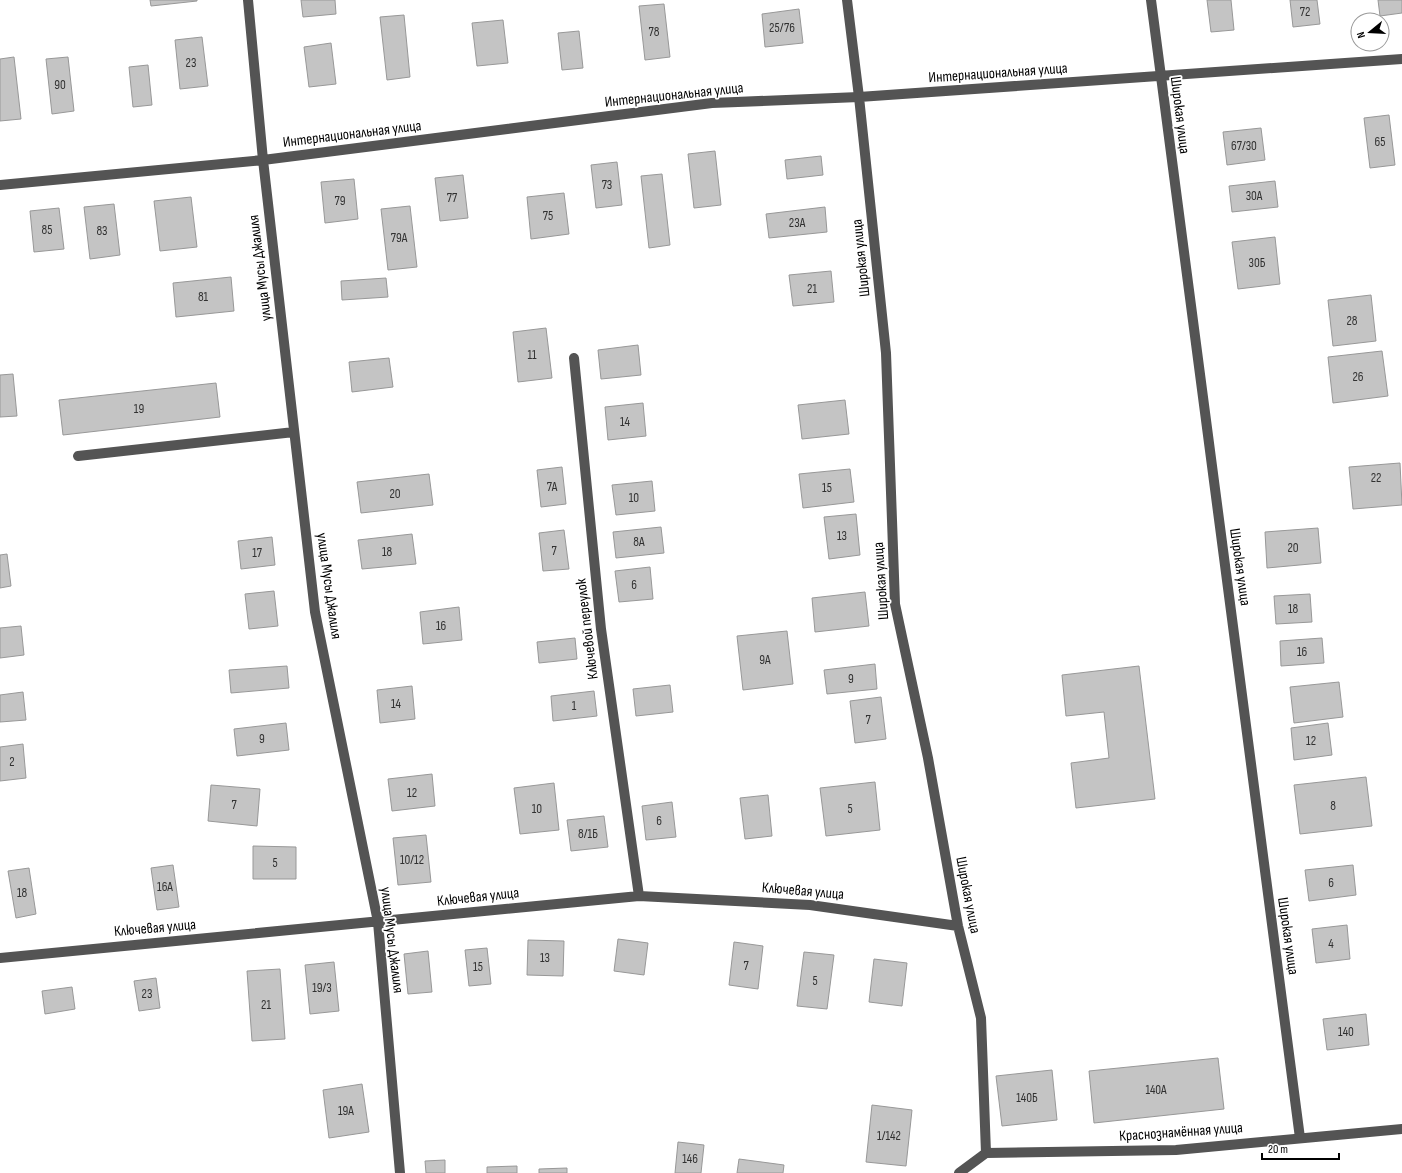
<svg xmlns="http://www.w3.org/2000/svg" width="1402" height="1173" font-family="'Sofia Sans Condensed',sans-serif">
<style>
.building{fill:#c4c4c4;stroke:#989898}
.lines{fill:none;stroke-linecap:round;stroke-linejoin:round}
.minor{stroke:#545454;stroke-width:10}
.labels{text-anchor:middle;dominant-baseline:central;stroke-width:3.5;stroke-linejoin:round;paint-order:stroke}
.number-label{font-size:13px;fill:#313131}
.street-label{font-size:15px;fill:#000;stroke:#fff}
</style>
<rect width="100%" height="100%" fill="#fff"/>
<path class="building" d="M 150,0 L 197,0 L 197,1 L 151,6 Z
M 301,0 L 335,0 L 336,14 L 303,17 Z
M 1207,0 L 1231,0 L 1234,30 L 1211,32 Z
M 1290,0 L 1317,0 L 1320,24 L 1293,27 Z
M 1378,0 L 1402,0 L 1402,13 L 1380,16 Z
M 664,4 L 670,57 L 645,60 L 639,6 Z
M 799,9 L 803,43 L 765,47 L 762,14 Z
M 404,15 L 410,77 L 387,80 L 380,17 Z
M 503,20 L 508,63 L 477,66 L 472,23 Z
M 579,31 L 583,68 L 562,70 L 558,33 Z
M 202,37 L 208,86 L 180,89 L 175,40 Z
M 331,43 L 336,84 L 309,87 L 304,47 Z
M 14,57 L 21,119 L 0,121 L 0,59 Z
M 68,57 L 74,111 L 52,114 L 46,59 Z
M 148,65 L 152,105 L 133,107 L 129,67 Z
M 1389,115 L 1395,165 L 1370,168 L 1364,118 Z
M 1261,128 L 1265,160 L 1227,165 L 1223,132 Z
M 715,151 L 721,205 L 694,208 L 688,154 Z
M 821,156 L 823,175 L 787,179 L 785,160 Z
M 617,162 L 622,205 L 596,208 L 591,165 Z
M 662,174 L 670,245 L 649,248 L 641,176 Z
M 463,175 L 468,218 L 440,221 L 435,178 Z
M 354,179 L 358,219 L 325,223 L 321,182 Z
M 1275,181 L 1278,207 L 1232,212 L 1229,186 Z
M 564,193 L 569,234 L 531,239 L 527,197 Z
M 191,197 L 197,247 L 160,251 L 154,201 Z
M 114,204 L 120,255 L 90,259 L 84,207 Z
M 410,206 L 417,267 L 388,270 L 381,209 Z
M 825,207 L 827,232 L 769,238 L 766,214 Z
M 59,208 L 64,249 L 34,252 L 30,211 Z
M 1275,237 L 1280,284 L 1238,289 L 1232,242 Z
M 831,271 L 834,302 L 793,306 L 789,275 Z
M 231,277 L 234,311 L 176,317 L 173,283 Z
M 386,278 L 388,297 L 342,300 L 341,281 Z
M 1371,295 L 1376,341 L 1333,346 L 1328,300 Z
M 546,328 L 552,378 L 518,382 L 513,332 Z
M 638,345 L 641,375 L 601,379 L 598,350 Z
M 1382,351 L 1388,396 L 1333,403 L 1328,357 Z
M 389,358 L 393,387 L 352,392 L 349,362 Z
M 13,374 L 17,416 L 0,417 L 0,375 Z
M 216,383 L 220,417 L 63,435 L 59,400 Z
M 845,400 L 849,434 L 802,439 L 798,405 Z
M 643,403 L 646,436 L 608,440 L 605,407 Z
M 1400,463 L 1402,505 L 1353,509 L 1349,467 Z
M 562,467 L 566,504 L 541,507 L 537,470 Z
M 850,469 L 854,502 L 803,508 L 799,474 Z
M 429,474 L 433,505 L 361,513 L 357,482 Z
M 652,481 L 655,511 L 616,515 L 612,485 Z
M 856,514 L 860,555 L 829,559 L 824,517 Z
M 661,527 L 664,553 L 616,558 L 613,532 Z
M 1318,528 L 1321,563 L 1267,568 L 1265,532 Z
M 564,530 L 569,569 L 543,571 L 539,533 Z
M 412,534 L 416,564 L 362,569 L 358,540 Z
M 272,537 L 275,565 L 241,569 L 238,541 Z
M 7,554 L 11,586 L 0,588 L 0,555 Z
M 650,567 L 653,599 L 619,602 L 615,571 Z
M 274,591 L 278,626 L 249,629 L 245,594 Z
M 865,592 L 869,626 L 815,632 L 812,598 Z
M 1310,594 L 1312,622 L 1276,624 L 1274,596 Z
M 459,607 L 462,640 L 423,644 L 420,612 Z
M 21,626 L 24,655 L 0,658 L 0,628 Z
M 787,631 L 793,684 L 743,690 L 737,636 Z
M 575,638 L 577,659 L 539,663 L 537,642 Z
M 1322,638 L 1324,663 L 1281,666 L 1280,641 Z
M 875,664 L 877,689 L 827,694 L 824,670 Z
M 287,666 L 289,688 L 231,693 L 229,670 Z
M 1139,666 L 1155,799 L 1076,808 L 1071,763 L 1109,758 L 1104,712 L 1066,716 L 1062,675 Z
M 1339,682 L 1343,717 L 1294,723 L 1290,687 Z
M 670,685 L 673,712 L 636,716 L 633,689 Z
M 412,686 L 415,719 L 380,723 L 377,690 Z
M 594,691 L 597,716 L 553,721 L 551,696 Z
M 23,692 L 26,720 L 0,722 L 0,695 Z
M 881,697 L 886,739 L 855,743 L 850,701 Z
M 286,723 L 289,750 L 237,756 L 234,729 Z
M 1328,723 L 1332,755 L 1294,760 L 1291,728 Z
M 23,744 L 26,778 L 0,781 L 0,747 Z
M 432,774 L 435,806 L 392,811 L 388,779 Z
M 1366,777 L 1372,826 L 1300,834 L 1294,785 Z
M 875,782 L 880,830 L 826,836 L 820,788 Z
M 554,783 L 559,830 L 520,834 L 514,788 Z
M 211,785 L 260,789 L 257,826 L 208,821 Z
M 768,795 L 772,836 L 745,839 L 740,798 Z
M 672,802 L 676,837 L 646,840 L 642,806 Z
M 604,816 L 608,847 L 571,851 L 567,820 Z
M 426,835 L 431,882 L 398,885 L 393,838 Z
M 253,846 L 296,847 L 296,879 L 253,879 Z
M 173,865 L 179,907 L 157,910 L 151,868 Z
M 1353,865 L 1356,895 L 1309,901 L 1305,870 Z
M 29,868 L 36,914 L 16,918 L 8,871 Z
M 1347,925 L 1350,959 L 1316,963 L 1312,929 Z
M 618,939 L 648,943 L 644,975 L 614,971 Z
M 528,940 L 564,941 L 563,976 L 527,975 Z
M 734,942 L 763,946 L 758,989 L 729,985 Z
M 487,948 L 491,984 L 469,986 L 465,950 Z
M 428,951 L 432,992 L 408,994 L 404,954 Z
M 804,952 L 834,955 L 827,1009 L 797,1006 Z
M 874,959 L 907,963 L 902,1006 L 869,1002 Z
M 334,962 L 339,1011 L 310,1014 L 305,965 Z
M 280,969 L 285,1039 L 252,1041 L 247,971 Z
M 156,978 L 160,1008 L 139,1011 L 134,981 Z
M 72,987 L 75,1009 L 45,1014 L 42,991 Z
M 1366,1014 L 1369,1045 L 1327,1050 L 1323,1019 Z
M 1218,1058 L 1224,1109 L 1094,1123 L 1089,1071 Z
M 1052,1070 L 1057,1120 L 1002,1126 L 996,1076 Z
M 362,1084 L 369,1132 L 329,1138 L 323,1090 Z
M 872,1105 L 912,1110 L 906,1166 L 866,1162 Z
M 678,1142 L 704,1145 L 701,1173 L 675,1173 Z
M 739,1159 L 784,1165 L 783,1173 L 737,1173 Z
M 445,1160 L 445,1173 L 426,1173 L 425,1161 Z
M 517,1166 L 517,1173 L 487,1173 L 487,1167 Z
M 567,1168 L 567,1173 L 539,1173 L 539,1169 Z"/>
<g class="lines">
<path class="minor" d="M 248,0 L 263,160 L 315,612 L 378,922 L 400,1173
M 847,0 L 859,97 L 886,353 L 895,604 L 928,758 L 958,926 L 981,1018 L 986,1153
M 1151,0 L 1300,1138
M 0,185 L 263,160 L 712,103 L 859,97 L 1402,59
M 574,358 L 601,629 L 639,896
M 78,456 L 294,432
M 0,958 L 639,896 L 810,905 L 958,926
M 986,1153 L 1176,1150 L 1402,1129
M 959,1173 L 986,1153"/>
</g>
<g class="labels">
<g class="number-label">
<text x="1305" y="12">72</text>
<text x="782" y="28">25/76</text>
<text x="654" y="32">78</text>
<text x="191" y="63">23</text>
<text x="60" y="85">90</text>
<text x="1380" y="142">65</text>
<text x="1244" y="146">67/30</text>
<text x="607" y="185">73</text>
<text x="1254" y="196">30А</text>
<text x="452" y="198">77</text>
<text x="340" y="201">79</text>
<text x="548" y="216">75</text>
<text x="797" y="223">23А</text>
<text x="47" y="230">85</text>
<text x="102" y="231">83</text>
<text x="399" y="238">79А</text>
<text x="1257" y="263">30Б</text>
<text x="812" y="289">21</text>
<text x="203" y="297">81</text>
<text x="1352" y="321">28</text>
<text x="532" y="355">11</text>
<text x="1358" y="377">26</text>
<text x="139" y="409">19</text>
<text x="625" y="422">14</text>
<text x="1376" y="478">22</text>
<text x="552" y="487">7А</text>
<text x="827" y="488">15</text>
<text x="395" y="494">20</text>
<text x="634" y="498">10</text>
<text x="842" y="536">13</text>
<text x="639" y="542">8А</text>
<text x="1293" y="548">20</text>
<text x="554" y="551">7</text>
<text x="387" y="552">18</text>
<text x="257" y="553">17</text>
<text x="634" y="585">6</text>
<text x="1293" y="609">18</text>
<text x="441" y="626">16</text>
<text x="1302" y="652">16</text>
<text x="765" y="660">9А</text>
<text x="851" y="679">9</text>
<text x="396" y="704">14</text>
<text x="574" y="706">1</text>
<text x="868" y="720">7</text>
<text x="262" y="739">9</text>
<text x="1311" y="741">12</text>
<text x="12" y="762">2</text>
<text x="412" y="793">12</text>
<text x="234" y="805">7</text>
<text x="1333" y="806">8</text>
<text x="537" y="809">10</text>
<text x="850" y="809">5</text>
<text x="659" y="821">6</text>
<text x="588" y="834">8/1Б</text>
<text x="412" y="860">10/12</text>
<text x="275" y="863">5</text>
<text x="1331" y="883">6</text>
<text x="165" y="887">16А</text>
<text x="22" y="893">18</text>
<text x="1331" y="944">4</text>
<text x="545" y="958">13</text>
<text x="746" y="966">7</text>
<text x="478" y="967">15</text>
<text x="815" y="981">5</text>
<text x="322" y="988">19/3</text>
<text x="147" y="994">23</text>
<text x="266" y="1005">21</text>
<text x="1346" y="1032">140</text>
<text x="1156" y="1090">140А</text>
<text x="1027" y="1098">140Б</text>
<text x="346" y="1111">19А</text>
<text x="889" y="1136">1/142</text>
<text x="690" y="1159">146</text>
</g>
<g class="street-label">
<text transform="translate(998 73) rotate(-4)">Интернациональная улица</text>
<text transform="translate(674 95) rotate(-6)">Интернациональная улица</text>
<text transform="translate(1180 115) rotate(83)">Широкая улица</text>
<text transform="translate(352 134) rotate(-7)">Интернациональная улица</text>
<text transform="translate(861 258) rotate(-96)">Широкая улица</text>
<text transform="translate(260 268) rotate(-97)">улица Мусы Джалиля</text>
<text transform="translate(1240 567) rotate(82)">Широкая улица</text>
<text transform="translate(881 581) rotate(-94)">Широкая улица</text>
<text transform="translate(329 586) rotate(82)">улица Мусы Джалиля</text>
<text transform="translate(587 629) rotate(-97)">Ключевой переулок</text>
<text transform="translate(803 891) rotate(5)">Ключевая улица</text>
<text transform="translate(968 895) rotate(79)">Широкая улица</text>
<text transform="translate(478 897) rotate(-6)">Ключевая улица</text>
<text transform="translate(155 928) rotate(-5)">Ключевая улица</text>
<text transform="translate(1288 936) rotate(82)">Широкая улица</text>
<text transform="translate(392 940) rotate(83)">улица Мусы Джалиля</text>
<text transform="translate(1181 1132) rotate(-4)">Краснознамённая улица</text>
</g>
</g>
<g transform="translate(1370 32) rotate(252)"><circle r="19" fill="#ffffff" stroke="#999999"/>
<path d="M0-3L7 15L0 10L-7 15Z" fill="#000000"/>
<text y="-6" font-size="11" font-weight="bold" text-anchor="middle" fill="#000000">N</text>
</g>
<path d="M1262 1153v6h77v-6" fill="none" stroke="#000000" stroke-width="2"/>
<text x="1268" y="1153" font-size="12" fill="#000000" stroke="#ffffff" stroke-width="3" paint-order="stroke">20 m</text>
</svg>
